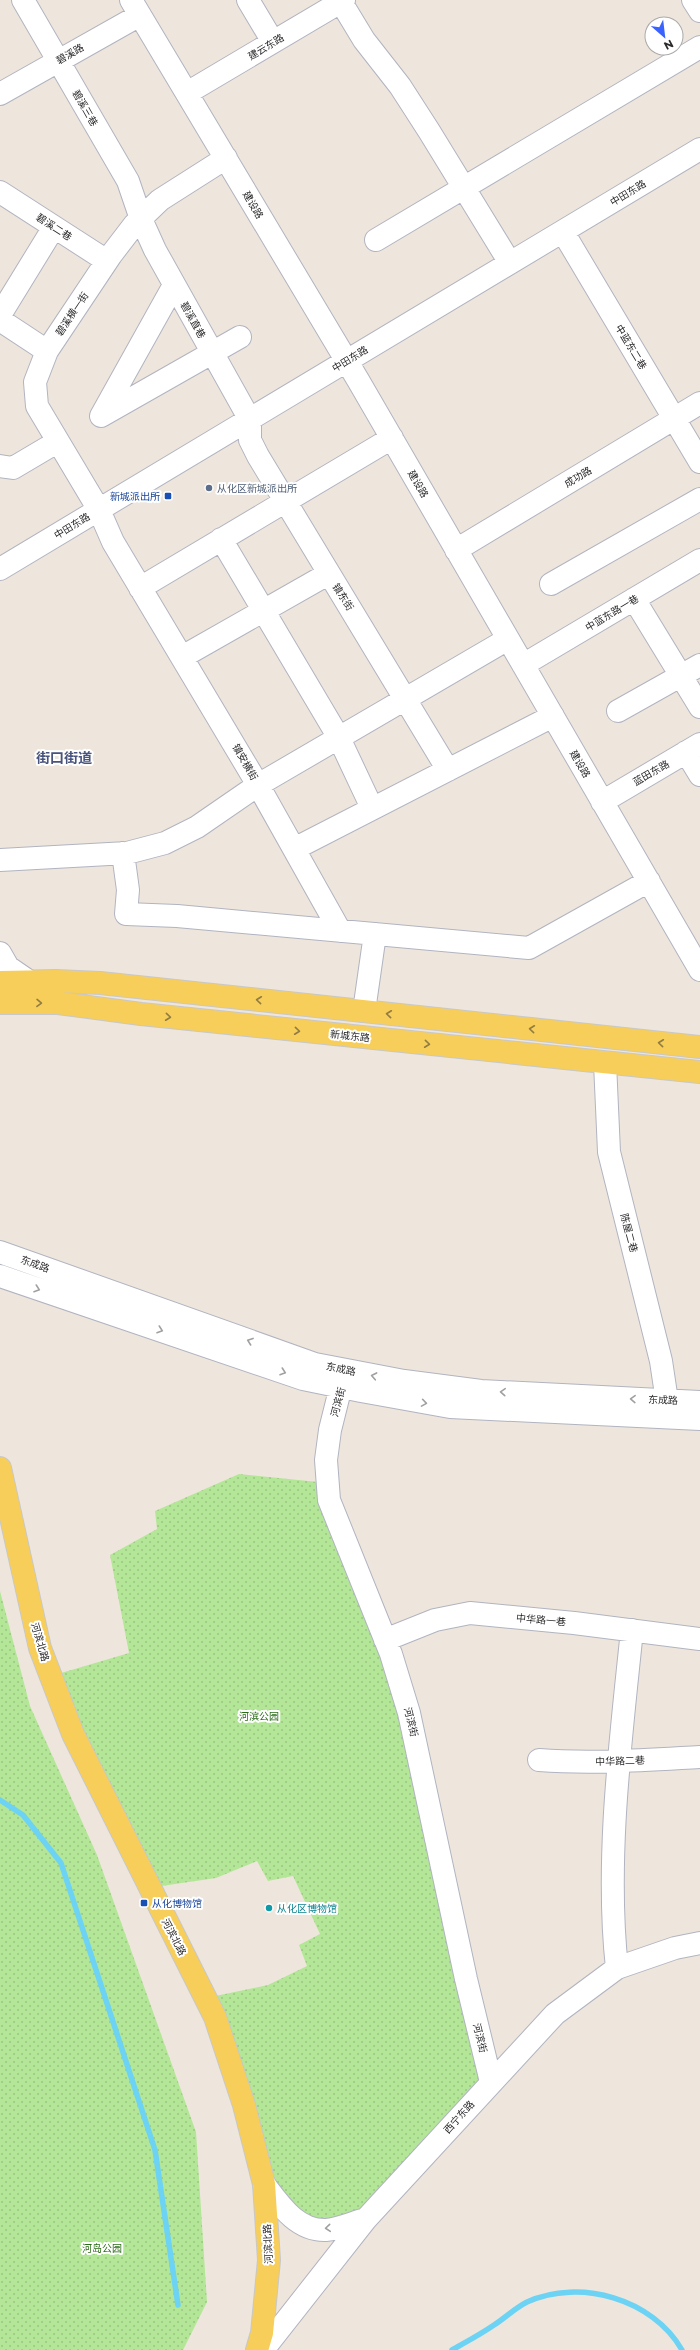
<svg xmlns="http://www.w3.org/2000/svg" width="700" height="2350" font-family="Montserrat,'Noto Sans SC',sans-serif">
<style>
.park{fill:url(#park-dots)}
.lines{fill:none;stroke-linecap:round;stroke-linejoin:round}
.stream{stroke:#6cd3f4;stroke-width:5.5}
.minor-casing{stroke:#b1b4c0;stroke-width:24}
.major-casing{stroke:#c8c8c8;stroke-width:24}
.minor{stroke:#fff;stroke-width:22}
.major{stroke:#f7ce59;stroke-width:22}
.oneway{stroke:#917c42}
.oneway2{stroke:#a0a0a0}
.service-dot{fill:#5c6f8a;stroke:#fff;stroke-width:1.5}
.transit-dot{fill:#1a4fb4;stroke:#fff;stroke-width:1.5}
.culture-dot{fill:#0f9aa8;stroke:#fff;stroke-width:1.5}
.labels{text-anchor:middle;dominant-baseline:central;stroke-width:4;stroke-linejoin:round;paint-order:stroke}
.street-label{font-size:10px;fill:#2b2b2b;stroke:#fff}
.service-label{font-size:10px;fill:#4e5e75;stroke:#fff;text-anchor:start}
.transit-label{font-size:10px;fill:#164399;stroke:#fff;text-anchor:end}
.park-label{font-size:10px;fill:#2b6c17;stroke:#fff}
.culture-label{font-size:10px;fill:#0d838f;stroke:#fff;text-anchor:start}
.district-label{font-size:14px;font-weight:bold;fill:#49547e;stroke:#fff}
</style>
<defs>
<pattern id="park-dots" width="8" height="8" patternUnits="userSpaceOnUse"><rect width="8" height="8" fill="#b4e697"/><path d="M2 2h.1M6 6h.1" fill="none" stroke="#9bc582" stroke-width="1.8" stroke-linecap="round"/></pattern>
</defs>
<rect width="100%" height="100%" fill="#eee6dd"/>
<path class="park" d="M 239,1474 L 328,1483 L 391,1654 L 491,2082 L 366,2219 L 327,2230 L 280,2206 L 206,1998 L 268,1985 L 307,1966 L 299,1945 L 320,1934 L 293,1876 L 268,1881 L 257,1861 L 216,1878 L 148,1888 L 51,1676 L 129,1653 L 110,1555 L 157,1529 L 155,1511 Z
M 0,1591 L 30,1706 L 97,1855 L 196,2132 L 207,2302 L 183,2350 L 0,2350 Z"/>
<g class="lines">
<path class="stream" d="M 0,1800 L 23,1815 L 61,1863 L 155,2150 L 178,2305
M 452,2350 C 466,2342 481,2334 494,2325 C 505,2318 515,2308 527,2302 C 580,2278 653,2299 682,2350"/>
<defs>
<path id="minor" d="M 23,0 L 128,181 L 141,219 L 155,250 L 250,420 L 250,440 L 258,456 L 448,770
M 131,0 L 358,380 L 700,970
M 248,0 L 273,42
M 693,0 L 700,11
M 341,2 L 364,40 L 400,86 L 429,131 L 510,263
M 187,93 L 344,0
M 0,94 L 140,15
M 226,158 L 160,200 L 134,225 L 111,255 L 47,351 L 35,382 L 37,406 L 99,510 L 113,542 L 258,785 L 340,931
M 0,192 L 107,261
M 563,232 L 700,462
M 376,240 L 700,47
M 174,285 L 101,416 L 240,337
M 0,315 L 54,227
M 0,320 L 47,351
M 0,466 L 13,468 L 57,442
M 221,539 L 339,738 L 372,808
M 456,550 L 700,403
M 0,569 L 700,149
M 551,584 L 700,499
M 140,588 L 392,438
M 634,599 L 700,707
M 182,657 L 328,574
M 523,665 L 700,560
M 618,711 L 700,665
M 686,752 L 700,775
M 602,802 L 700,744
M 294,849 L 553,716
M 123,853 L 128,890 L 126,914 L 177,916 L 529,948 L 649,881
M 0,860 L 127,853 L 165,843 L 197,827 L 258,785 L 508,639
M 0,953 L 8,967 L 27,980
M 364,1011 L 375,934
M 605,1063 L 609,1152 L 661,1361 L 667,1401
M 0,1252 L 315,1364 L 404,1381 L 481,1391 L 700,1402
M 0,1276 L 303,1379 L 361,1391 L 450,1407 L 700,1419
M 345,1370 L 330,1430 L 326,1460 L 329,1500 L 391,1654 L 409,1713 L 466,1979 L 491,2082
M 385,1640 L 435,1620 L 470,1613 L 574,1623 L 700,1639
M 539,1760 C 593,1764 646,1760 700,1757
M 617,1968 C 605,1860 621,1738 632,1630
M 264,2184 C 280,2205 297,2231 326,2230 C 339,2229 354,2222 366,2219
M 263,2350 L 366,2219 L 555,2014 L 617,1968 L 675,1948 L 700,1943"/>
<path id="major" d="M 0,982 L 56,981 L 100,983 L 700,1047
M 0,1003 L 58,1003 L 141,1014 L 700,1072
M 0,1468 L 40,1648 L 73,1734 L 215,2017 L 244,2105 L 264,2184 L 269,2260 L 262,2333 L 257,2350"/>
</defs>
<use href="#minor" class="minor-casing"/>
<use href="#major" class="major-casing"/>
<use href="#minor" class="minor"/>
<use href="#major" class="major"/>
</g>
<defs><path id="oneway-chevron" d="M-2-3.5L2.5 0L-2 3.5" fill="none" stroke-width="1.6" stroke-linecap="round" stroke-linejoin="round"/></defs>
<g class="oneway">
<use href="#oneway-chevron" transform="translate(259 1000) rotate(-174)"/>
<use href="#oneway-chevron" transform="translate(39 1003) rotate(1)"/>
<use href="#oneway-chevron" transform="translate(389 1014) rotate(-174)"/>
<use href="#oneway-chevron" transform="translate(168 1017) rotate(6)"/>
<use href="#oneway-chevron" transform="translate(532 1029) rotate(-174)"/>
<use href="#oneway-chevron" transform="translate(297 1031) rotate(6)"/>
<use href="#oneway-chevron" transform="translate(661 1043) rotate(-174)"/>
<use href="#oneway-chevron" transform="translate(427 1044) rotate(6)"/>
</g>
<g class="oneway2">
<use href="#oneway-chevron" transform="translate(37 1289) rotate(19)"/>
<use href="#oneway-chevron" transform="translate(160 1330) rotate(19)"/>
<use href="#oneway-chevron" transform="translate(250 1341) rotate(-160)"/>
<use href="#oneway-chevron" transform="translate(283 1372) rotate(19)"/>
<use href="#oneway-chevron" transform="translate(374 1376) rotate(-169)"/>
<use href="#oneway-chevron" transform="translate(503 1392) rotate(-176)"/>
<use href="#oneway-chevron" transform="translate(633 1399) rotate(-178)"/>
<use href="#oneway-chevron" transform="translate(424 1403) rotate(9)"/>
<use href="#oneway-chevron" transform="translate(328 2228) rotate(175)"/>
</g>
<circle class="service-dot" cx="209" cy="488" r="4"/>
<g class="transit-dot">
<rect x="164" y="492" width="8" height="8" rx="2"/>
<rect x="140" y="1899" width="8" height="8" rx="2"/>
</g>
<circle class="culture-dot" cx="269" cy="1908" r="4"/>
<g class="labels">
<g class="street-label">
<text transform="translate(266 47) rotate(-31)">建云东路</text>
<text transform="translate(70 54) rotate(-30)">碧溪路</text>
<text transform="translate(85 108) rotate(60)">碧溪三巷</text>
<text transform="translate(628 193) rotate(-31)">中田东路</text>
<text transform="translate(253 205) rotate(60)">建设路</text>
<text transform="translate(54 227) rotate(33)">碧溪二巷</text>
<text transform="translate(72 314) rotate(-56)">碧溪横一街</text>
<text transform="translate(193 320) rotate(61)">碧溪直巷</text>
<text transform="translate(631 347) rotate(59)">中蓝东二巷</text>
<text transform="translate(350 359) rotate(-31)">中田东路</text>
<text transform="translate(578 477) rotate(-31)">成功路</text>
<text transform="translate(418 484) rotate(60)">建设路</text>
<text transform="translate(72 526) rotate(-31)">中田东路</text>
<text transform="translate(343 597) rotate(58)">镇东街</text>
<text transform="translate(612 613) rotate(-31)">中蓝东路一巷</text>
<text transform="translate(245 762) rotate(60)">镇安横街</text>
<text transform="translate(580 764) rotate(60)">建设路</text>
<text transform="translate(651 773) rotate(-30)">蓝田东路</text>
<text transform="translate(350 1036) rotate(6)">新城东路</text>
<text transform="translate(629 1233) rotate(75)">陈屋二巷</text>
<text transform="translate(35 1264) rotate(20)">东成路</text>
<text transform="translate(341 1369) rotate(11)">东成路</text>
<text transform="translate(663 1400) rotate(2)">东成路</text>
<text transform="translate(338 1402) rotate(-75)">河滨街</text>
<text transform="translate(541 1620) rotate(5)">中华路一巷</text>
<text transform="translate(40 1642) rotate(74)">河滨北路</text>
<text transform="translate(411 1722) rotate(76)">河滨街</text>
<text transform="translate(620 1761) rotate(-2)">中华路二巷</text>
<text transform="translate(174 1937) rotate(62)">河滨北路</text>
<text transform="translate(480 2038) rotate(76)">河滨街</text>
<text transform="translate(459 2117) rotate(-48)">西宁东路</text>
<text transform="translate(268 2244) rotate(-93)">河滨北路</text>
</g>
<g class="service-label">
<text x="217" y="488">从化区新城派出所</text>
</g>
<g class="transit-label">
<text x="160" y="496">新城派出所</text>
<text x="152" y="1903" text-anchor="start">从化博物馆</text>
</g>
<g class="park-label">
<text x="259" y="1716">河滨公园</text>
<text x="102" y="2248">河岛公园</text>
</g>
<g class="culture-label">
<text x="277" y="1908">从化区博物馆</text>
</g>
<g class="district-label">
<text x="64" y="758">街口街道</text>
</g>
</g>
<g transform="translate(664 36) rotate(152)"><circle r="19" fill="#ffffff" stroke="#aaaaaa"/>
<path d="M0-3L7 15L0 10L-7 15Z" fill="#3962ff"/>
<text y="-6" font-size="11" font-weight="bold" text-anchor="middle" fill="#2b2b2b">N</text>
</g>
</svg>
